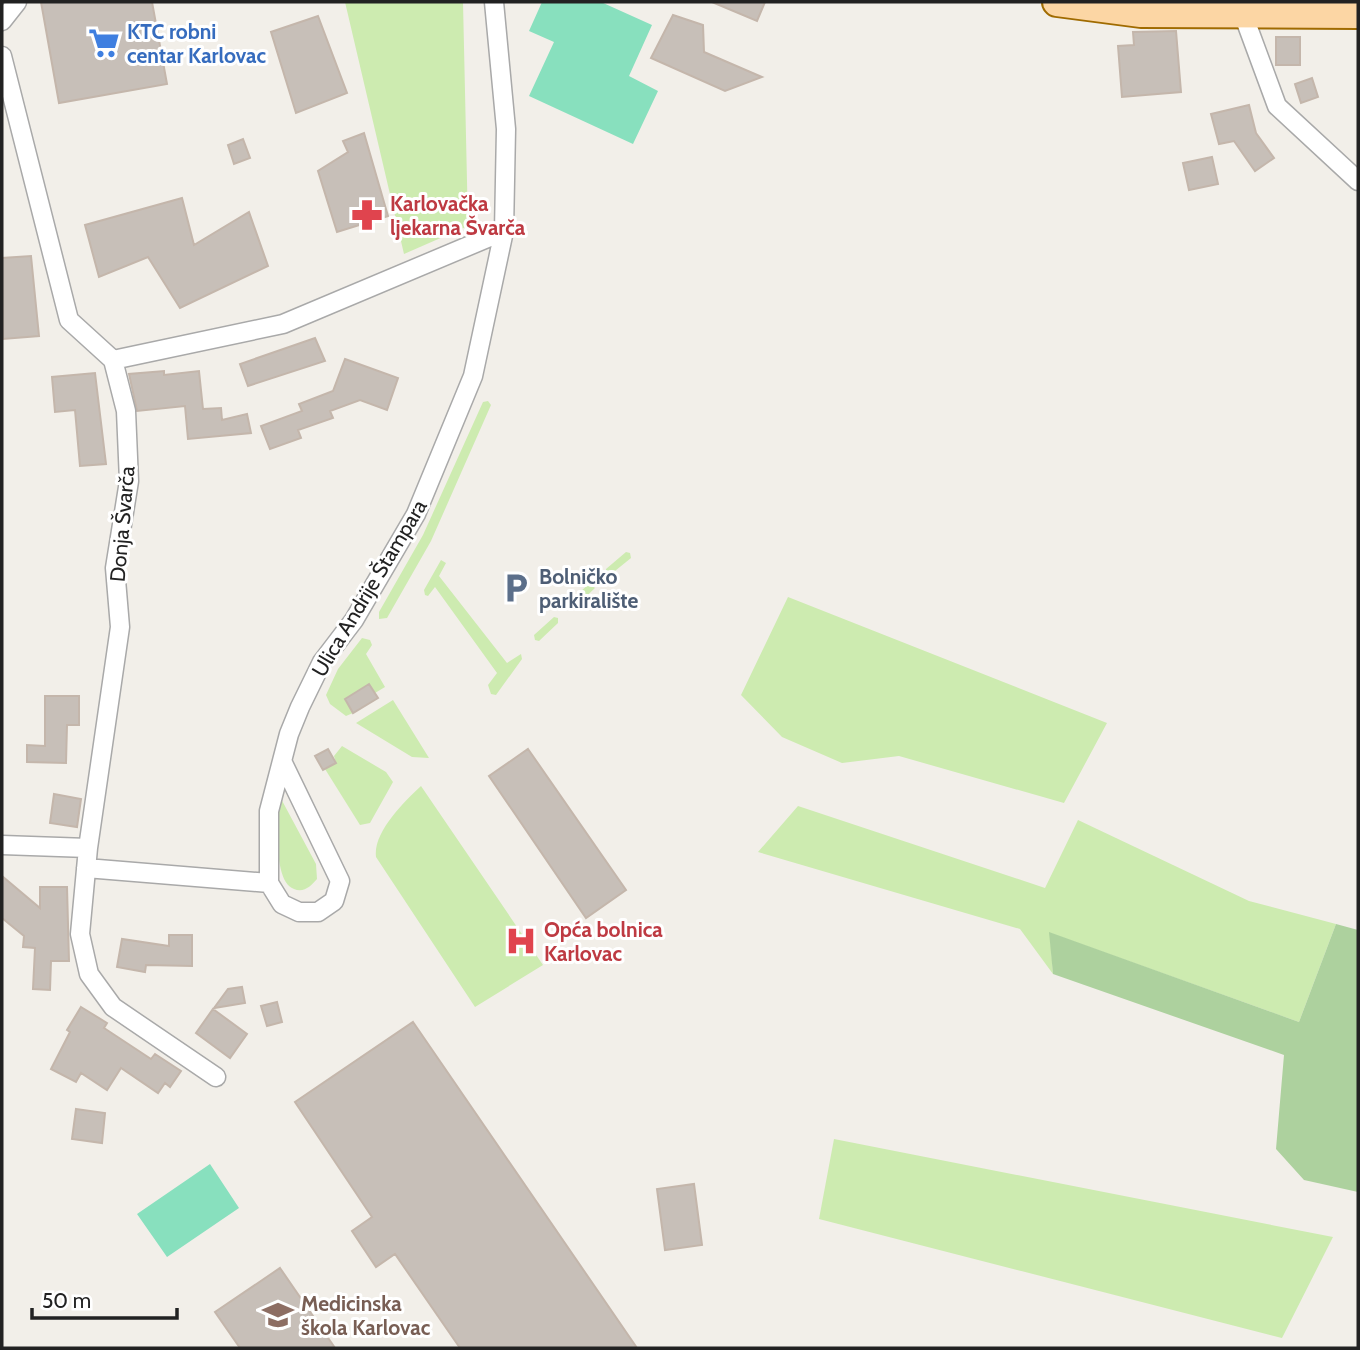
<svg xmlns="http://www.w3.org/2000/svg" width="1360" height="1350" font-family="Cabin,sans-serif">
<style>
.grass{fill:#cdebb0}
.forest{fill:#add19e}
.pitch{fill:#88e0be}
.building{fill:#c7bfb8;stroke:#c4b6ab;stroke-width:2}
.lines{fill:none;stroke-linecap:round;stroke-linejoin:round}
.street-casing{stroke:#a9a9a9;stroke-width:21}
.primary-casing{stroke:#a06b00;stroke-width:32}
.street{stroke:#fff;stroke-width:18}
.primary{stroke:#fcd6a4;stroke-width:28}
.labels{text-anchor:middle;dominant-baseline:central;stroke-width:6;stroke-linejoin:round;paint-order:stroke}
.shop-label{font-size:21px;font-weight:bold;fill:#366cbe;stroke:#fff;text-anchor:start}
.health-label{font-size:21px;font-weight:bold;fill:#be3a42;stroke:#fff;text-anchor:start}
.street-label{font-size:21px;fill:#222;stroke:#fff}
.service-label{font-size:21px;font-weight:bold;fill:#4e5e75;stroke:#fff;text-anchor:start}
.education-label{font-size:21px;font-weight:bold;fill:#785e54;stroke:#fff;text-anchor:start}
</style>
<rect width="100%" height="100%" fill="#f2efe9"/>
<path class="grass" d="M 345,2 L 463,2 L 468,226 L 404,254 Z
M 488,401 L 491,405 L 431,541 L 387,618 L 379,619 L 379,612 L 423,535 L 483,402 Z
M 626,552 L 630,553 L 631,558 L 610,575 L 606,574 L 606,569 Z
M 441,560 L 446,563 L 439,576 L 507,663 L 521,654 L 522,659 L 496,695 L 491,694 L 488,685 L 497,673 L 435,587 L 428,596 L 425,595 L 424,590 Z
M 590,583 L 595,588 L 575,607 L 571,606 L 570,601 Z
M 788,597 L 1107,723 L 1064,803 L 899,756 L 842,763 L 782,737 L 741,695 Z
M 554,617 L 558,618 L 558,623 L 539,641 L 535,640 L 534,635 Z
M 362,638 L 370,640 L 372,645 L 366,654 L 385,687 L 375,693 L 369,685 L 345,699 L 353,713 L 346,716 L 330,704 L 326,695 L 338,669 Z
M 393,700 L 429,758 L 412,757 L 356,723 Z
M 342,746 L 386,772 L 393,782 L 370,823 L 360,825 L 325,769 L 336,763 L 334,756 Z
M 421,786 L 543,965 L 475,1007 L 376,857 C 373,832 404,802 421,786 Z
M 279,795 L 316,864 L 317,879 C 311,886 304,893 294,889 C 272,882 278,815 279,795 Z
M 798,806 L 1045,888 L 1078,820 L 1249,901 L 1336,924 L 1299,1022 L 1050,933 L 1053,974 L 1020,929 L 758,852 Z
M 834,1139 L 1333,1237 L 1282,1338 L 819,1219 Z"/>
<path class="forest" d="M 1336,924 L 1358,930 L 1358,1192 L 1304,1180 L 1276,1149 L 1284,1055 L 1053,974 L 1049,932 L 1299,1022 Z"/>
<path class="pitch" d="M 542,2 L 601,2 L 652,25 L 629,76 L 658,91 L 633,144 L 529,96 L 554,42 L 529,31 Z
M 210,1164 L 239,1208 L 167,1257 L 137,1214 Z"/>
<path class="building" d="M 41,2 L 152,2 L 167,84 L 59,103 Z
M 712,2 L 765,2 L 757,21 Z
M 673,15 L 703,25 L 704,52 L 762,77 L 725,91 L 651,58 Z
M 318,16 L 347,93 L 296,113 L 271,32 Z
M 1176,31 L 1181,92 L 1122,97 L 1118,46 L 1134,45 L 1133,32 Z
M 1276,37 L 1300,37 L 1300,65 L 1276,65 Z
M 1312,78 L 1318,97 L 1301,103 L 1295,84 Z
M 1249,105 L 1256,133 L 1274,158 L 1255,171 L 1234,141 L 1219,144 L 1211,114 Z
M 364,133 L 388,216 L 337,232 L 318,171 L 348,152 L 343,141 Z
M 243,139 L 250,158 L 234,164 L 228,145 Z
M 1212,157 L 1218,184 L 1189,190 L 1183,163 Z
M 182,198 L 194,245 L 249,212 L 268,266 L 180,308 L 148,257 L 99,277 L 85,225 Z
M 31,256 L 39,336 L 3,339 L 2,258 Z
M 315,338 L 325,361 L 248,386 L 240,364 Z
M 345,359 L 398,378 L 387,410 L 360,400 L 330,411 L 333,418 L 298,430 L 301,438 L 270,449 L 261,426 L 302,411 L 299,404 L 333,391 Z
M 164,371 L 164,375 L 199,371 L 203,409 L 221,408 L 222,420 L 247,414 L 251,433 L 188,439 L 185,406 L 137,411 L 129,374 Z
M 95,373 L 106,464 L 80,466 L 75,410 L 55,412 L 52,377 Z
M 369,684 L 378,698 L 353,713 L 345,699 Z
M 45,696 L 79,696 L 79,725 L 67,725 L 66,763 L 27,762 L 27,745 L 45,746 Z
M 328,749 L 336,763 L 323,770 L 315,756 Z
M 528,749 L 626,890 L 586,918 L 489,776 Z
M 54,794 L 81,799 L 77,827 L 50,823 Z
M 2,876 L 40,908 L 40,887 L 67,887 L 69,961 L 51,961 L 50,990 L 33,989 L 35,948 L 23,947 L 24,936 L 2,918 Z
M 169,935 L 192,935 L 192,966 L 146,965 L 145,972 L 117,967 L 122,939 L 169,946 Z
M 242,987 L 245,1003 L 214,1008 L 228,989 Z
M 277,1002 L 282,1022 L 267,1026 L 261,1006 Z
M 81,1007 L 107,1023 L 104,1028 L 151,1059 L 155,1054 L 181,1071 L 170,1087 L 165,1083 L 158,1093 L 121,1068 L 107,1090 L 81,1073 L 76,1082 L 51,1069 L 70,1032 L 67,1030 Z
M 213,1009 L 247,1034 L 230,1058 L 196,1033 Z
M 413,1022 L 637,1348 L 460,1348 L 395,1254 L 376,1267 L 352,1231 L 372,1217 L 295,1102 Z
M 76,1109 L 105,1113 L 102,1143 L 72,1139 Z
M 694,1184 L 702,1245 L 665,1250 L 657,1189 Z
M 280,1268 L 335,1348 L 240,1348 L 215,1312 Z"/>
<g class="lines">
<defs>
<path id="street" d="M 1243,14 L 1277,106 L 1358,181
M 2,21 L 17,2
M 2,56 L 69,320 L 113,360 L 126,411 L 129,481 L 115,568 L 120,627 L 88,848 L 80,934 L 89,974 L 113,1007 L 216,1077
M 113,360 L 283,324 L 504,231
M 282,761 L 340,881 L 334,901 L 318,912 L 299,912 L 282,904 L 269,883 L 269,811 L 289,734 L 300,707 L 322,662 L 354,620 L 416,514 L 473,376 L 504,231 L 506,129 L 494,2
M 2,845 L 88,848
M 86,868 L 269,883"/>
<path id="primary" d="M 1057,2 L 1141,13 L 1358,14"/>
</defs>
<use href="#street" class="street-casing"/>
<use href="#primary" class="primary-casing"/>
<use href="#street" class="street"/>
<use href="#primary" class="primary"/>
</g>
<defs>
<symbol id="supermarket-bare" viewBox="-9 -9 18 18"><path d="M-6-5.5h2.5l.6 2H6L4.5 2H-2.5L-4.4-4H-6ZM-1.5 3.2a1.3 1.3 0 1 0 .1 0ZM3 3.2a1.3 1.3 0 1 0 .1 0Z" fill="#3f7fe0" stroke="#fff" stroke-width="2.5" paint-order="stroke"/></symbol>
<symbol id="pharmacy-bare" viewBox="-9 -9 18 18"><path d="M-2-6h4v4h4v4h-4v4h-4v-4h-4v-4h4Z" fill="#e0444e" stroke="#fff" stroke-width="2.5" paint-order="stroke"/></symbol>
<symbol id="parking-bare" viewBox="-9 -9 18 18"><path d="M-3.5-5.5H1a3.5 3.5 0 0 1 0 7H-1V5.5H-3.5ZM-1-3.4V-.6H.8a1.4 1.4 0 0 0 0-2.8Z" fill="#5c6f8a" stroke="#fff" stroke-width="2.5" paint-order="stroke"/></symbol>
<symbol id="hospital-bare" viewBox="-9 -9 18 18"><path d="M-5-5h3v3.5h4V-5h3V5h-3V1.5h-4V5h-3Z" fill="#e0444e" stroke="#fff" stroke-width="2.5" paint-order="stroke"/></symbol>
<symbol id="school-bare" viewBox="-9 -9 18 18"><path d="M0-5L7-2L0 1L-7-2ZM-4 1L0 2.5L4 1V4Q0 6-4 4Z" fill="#8d6e63" stroke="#fff" stroke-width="2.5" paint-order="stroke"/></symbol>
</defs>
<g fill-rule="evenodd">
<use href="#supermarket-bare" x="82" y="21" width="44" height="44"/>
<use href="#pharmacy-bare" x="345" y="193" width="44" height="44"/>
<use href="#parking-bare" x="494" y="566" width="44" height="44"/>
<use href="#hospital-bare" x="499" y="919" width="44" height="44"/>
<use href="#school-bare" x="256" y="1293" width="44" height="44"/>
</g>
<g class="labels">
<g class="shop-label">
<text x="127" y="31">KTC robni<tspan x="127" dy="24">centar Karlovac</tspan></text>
</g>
<g class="health-label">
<text x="390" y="203">Karlovačka<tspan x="390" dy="24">ljekarna Švarča</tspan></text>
<text x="544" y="929">Opća bolnica<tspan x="544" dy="24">Karlovac</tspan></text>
</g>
<g class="street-label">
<text transform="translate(122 524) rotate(-85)">Donja Švarča</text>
<text transform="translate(369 588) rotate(-59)">Ulica Andrije Štampara</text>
</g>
<g class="service-label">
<text x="539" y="576">Bolničko<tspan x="539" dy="24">parkiralište</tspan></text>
</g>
<g class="education-label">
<text x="301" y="1303">Medicinska<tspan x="301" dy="24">škola Karlovac</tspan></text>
</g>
</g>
<rect width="1360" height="1350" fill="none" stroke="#222222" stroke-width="7"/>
<path d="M32 1308v10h145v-10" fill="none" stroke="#222222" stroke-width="3.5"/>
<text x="42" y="1308" font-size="21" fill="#222222" stroke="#ffffff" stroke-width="5" paint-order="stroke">50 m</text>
</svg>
